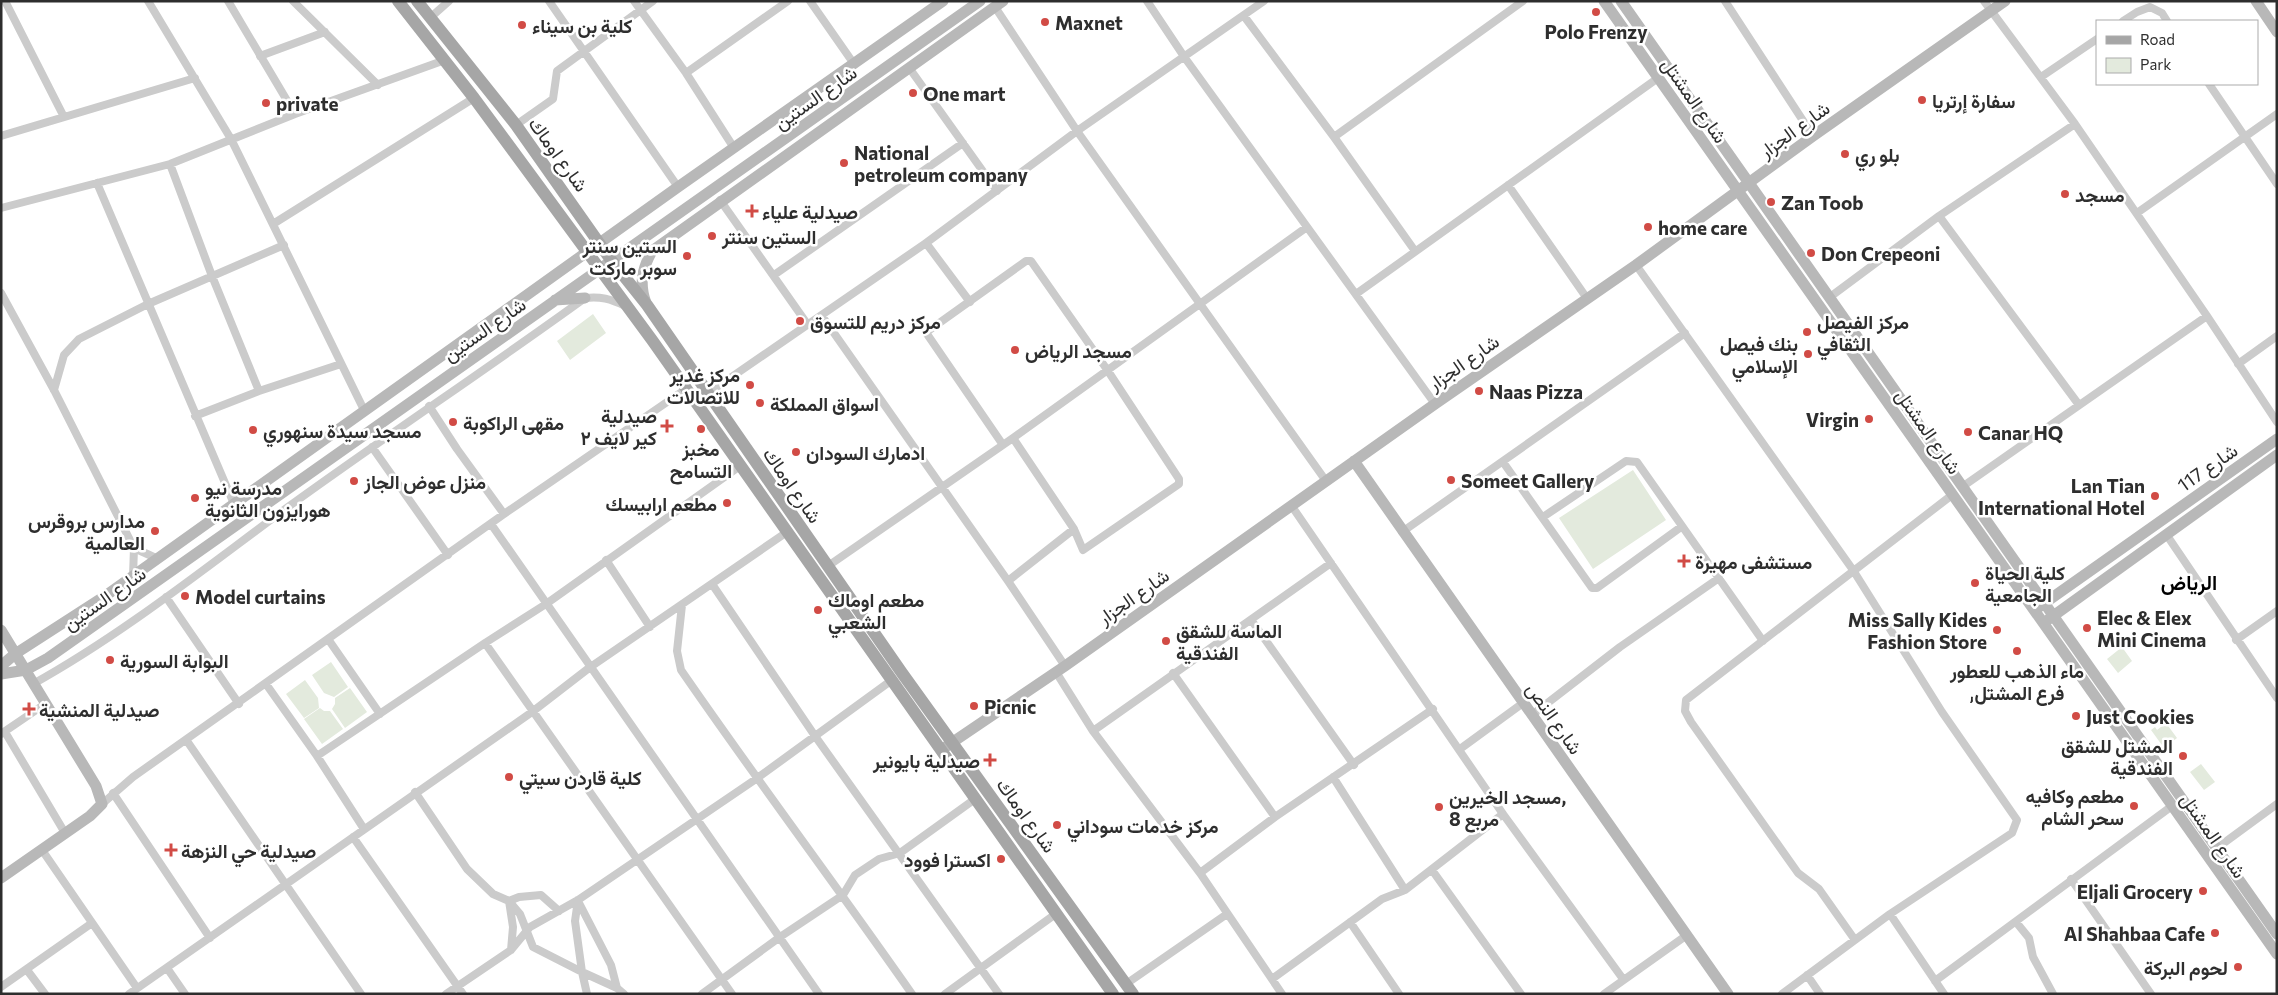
<svg xmlns="http://www.w3.org/2000/svg" width="2278" height="995" font-family="Commissioner,Vazirmatn,sans-serif">
<style>
.green{fill:#e3eadd}
.lines{fill:none;stroke-linecap:round;stroke-linejoin:round}
.street{stroke:#cbcbcb;stroke-width:8}
.secondary{stroke:#b8b8b8;stroke-width:11}
.primary{stroke:#a6a6a6;stroke-width:12}
.poi-dot{fill:#d14b45;stroke:#fff;stroke-width:2}
.labels{text-anchor:middle;dominant-baseline:central;stroke-width:5;stroke-linejoin:round;paint-order:stroke}
.poi-label{font-size:19px;font-weight:bold;fill:#2e2e2e;stroke:#fff;text-anchor:start}
.street-label{font-size:19px;fill:#2e2e2e;stroke:#fff}
.neighbourhood-label{font-size:20px;font-weight:bold;fill:#000;stroke:#fff}
</style>
<rect width="100%" height="100%" fill="#fff"/>
<path class="green" d="M 593,314 L 606,333 L 570,360 L 557,341 Z
M 1633,470 L 1666,520 L 1593,569 L 1559,518 Z
M 2122,647 L 2132,661 L 2118,673 L 2107,659 Z
M 331,662 L 348,687 L 334,697 L 324,693 L 312,675 Z
M 305,680 L 318,698 L 319,708 L 304,718 L 286,694 Z
M 350,688 L 367,712 L 345,728 L 332,709 L 335,704 L 335,698 Z
M 320,708 L 324,711 L 330,711 L 343,729 L 322,744 L 304,719 Z
M 2166,723 L 2177,738 L 2164,748 L 2151,730 L 2155,727 L 2157,730 Z
M 2201,764 L 2215,782 L 2204,790 L 2190,772 Z"/>
<g class="lines">
<path class="street" d="M 5,1 L 64,117
M 148,1 L 231,139 L 364,410
M 228,1 L 295,114
M 293,1 L 378,85
M 549,1 L 678,187
M 634,1 L 686,73 L 734,148
M 810,1 L 854,64
M 1147,1 L 1185,58 L 1435,404
M 1725,1 L 1813,136
M 1984,1 L 2075,124 L 2207,316 L 2277,422
M 995,7 L 1077,131 L 1326,481
M 1244,16 L 1334,137 L 1415,251
M 431,17 L 449,1
M 2123,21 L 2137,12 L 2150,7 L 2162,13 L 2167,21
M 260,56 L 325,32
M 910,69 L 997,191
M 686,73 L 788,1
M 2041,77 L 2097,39
M 2209,84 L 2277,184
M 516,125 L 553,99 L 557,71 L 653,1
M 1,136 L 195,78
M 1334,137 L 1523,1
M 170,164 L 212,276 L 259,391
M 97,183 L 234,504
M 1508,185 L 1586,297
M 720,200 L 808,325
M 1,208 L 170,164 L 295,114 L 445,60
M 2137,213 L 2277,114
M 1939,216 L 2079,405
M 273,224 L 474,98
M 926,243 L 970,302
M 1636,265 L 1853,570 L 1942,712 L 2017,820 L 2012,833 L 1890,914 L 1782,994
M 774,275 L 963,143
M 1,293 L 54,390 L 134,548 L 133,576
M 1356,294 L 1658,78
M 1830,297 L 1939,216 L 2075,124
M 822,316 L 1008,581 L 1065,666
M 2238,364 L 2277,336
M 54,390 L 64,355 L 79,339 L 148,304 L 284,245
M 707,394 L 926,243 L 1077,131 L 1264,1
M 429,406 L 457,449 L 504,514
M 195,416 L 259,391 L 341,364
M 1013,438 L 1074,529
M 1003,445 L 927,334 L 928,331 L 1026,261 L 1031,261 L 1108,371 L 1179,479 L 1179,484 L 1083,550 L 1074,529 L 1008,581
M 372,447 L 448,555
M 1503,462 L 1592,588 L 1597,588 L 1681,527
M 1962,487 L 2207,316
M 1291,505 L 1503,814 L 1623,979
M 1543,517 L 1626,461 L 1637,462 L 1763,641
M 491,524 L 819,994
M 1402,532 L 1685,333
M 2166,534 L 2277,698
M 134,548 L 156,558
M 606,560 L 650,627
M 828,566 L 1013,438 L 1307,227
M 712,584 L 815,736 L 999,994
M 166,597 L 239,704
M 682,605 L 677,651 L 681,670 C 756,779 836,885 912,994
M 1252,621 L 1354,765
M 328,639 L 380,714
M 2236,640 L 2277,611
M 485,643 L 732,994
M 1056,672 L 1093,731 L 1200,873 L 1282,994
M 1173,673 L 1275,817
M 33,684 C 123,634 205,568 288,507 C 386,436 487,369 585,298 C 600,296 611,299 625,306
M 266,684 L 317,756 L 364,829
M 1532,715 L 1620,647 L 1719,578
M 1093,731 L 1331,563
M 5,732 L 65,833
M 1,734 L 45,704
M 187,741 L 361,994
M 1460,749 L 1523,703
M 317,756 L 485,643 L 546,604 L 740,466
M 1333,777 L 1405,890
M 415,792 L 467,869 L 493,894 L 509,901 L 520,914 L 533,947 L 582,972 L 587,994
M 113,793 L 210,938
M 102,804 L 133,777 L 504,514 L 686,389
M 353,837 L 463,994
M 2217,848 L 2277,804
M 42,850 L 137,988
M 1432,870 L 1521,994
M 1200,873 L 1275,817 L 1433,709
M 2071,879 L 2151,994
M 578,900 L 575,921 L 582,972 L 617,988
M 578,901 L 611,965 L 617,988 L 624,994
M 1890,914 L 1944,994
M 1350,922 L 1399,994
M 2016,922 L 2029,938 L 2033,957 L 2053,994
M 1855,940 L 1819,889 L 1798,873 L 1691,722 L 1685,711 L 1686,700 L 1952,495
M 511,950 L 513,927 L 509,901 L 519,897 L 541,895 L 559,911
M 167,968 L 185,994
M 27,970 L 45,994
M 1807,975 L 1820,994
M 1272,979 L 1382,899 L 1405,890 L 1503,814
M 1935,981 L 2172,806
M 1126,984 L 1227,914
M 1,987 L 92,923
M 129,994 L 532,712 L 589,668 L 787,532
M 446,994 L 511,950 L 530,927 L 578,900 L 756,779 L 892,680
M 702,994 L 780,937 L 843,895 L 855,875 L 879,859 L 900,853 L 975,799
M 945,994 L 1057,913
M 1604,994 L 1687,935"/>
<path class="secondary" d="M 1604,1 L 2277,954
M 1621,1 L 2277,934
M 2256,1 L 2277,32
M 555,300 L 585,298
M 646,303 C 639,284 642,269 652,251 L 1003,1
M 1354,461 L 1728,994
M 2039,607 L 2277,439
M 2049,619 L 2277,455
M 1,630 L 96,786 L 102,804 L 90,816 L 1,878
M 1,666 L 15,654 L 108,594 L 678,187 L 943,1
M 1,674 L 26,670 L 48,658 L 980,1
M 944,748 L 1065,666 L 1435,404 L 1636,265 L 1813,136 L 2005,1"/>
<path class="primary" d="M 398,1 L 474,98 L 652,340 L 1113,994
M 417,1 L 516,125 L 611,260 L 647,305 L 902,673 L 1133,994"/>
</g>
<g class="poi-dot">
<circle cx="1596" cy="12" r="5"/>
<circle cx="1045" cy="22" r="5"/>
<circle cx="522" cy="25" r="5"/>
<circle cx="913" cy="93" r="5"/>
<circle cx="1922" cy="100" r="5"/>
<circle cx="266" cy="103" r="5"/>
<circle cx="1845" cy="154" r="5"/>
<circle cx="844" cy="163" r="5"/>
<circle cx="2065" cy="194" r="5"/>
<circle cx="1771" cy="202" r="5"/>
<path d="M749.5 203.5h5v5h5v5h-5v5h-5v-5h-5v-5h5z"/>
<circle cx="1648" cy="227" r="5"/>
<circle cx="712" cy="236" r="5"/>
<circle cx="1811" cy="253" r="5"/>
<circle cx="687" cy="256" r="5"/>
<circle cx="800" cy="321" r="5"/>
<circle cx="1807" cy="332" r="5"/>
<circle cx="1015" cy="350" r="5"/>
<circle cx="1808" cy="354" r="5"/>
<circle cx="750" cy="385" r="5"/>
<circle cx="1479" cy="391" r="5"/>
<circle cx="760" cy="403" r="5"/>
<circle cx="1869" cy="419" r="5"/>
<circle cx="453" cy="422" r="5"/>
<path d="M664.5 418.5h5v5h5v5h-5v5h-5v-5h-5v-5h5z"/>
<circle cx="701" cy="429" r="5"/>
<circle cx="253" cy="430" r="5"/>
<circle cx="1968" cy="432" r="5"/>
<circle cx="796" cy="452" r="5"/>
<circle cx="1451" cy="480" r="5"/>
<circle cx="354" cy="481" r="5"/>
<circle cx="2155" cy="496" r="5"/>
<circle cx="195" cy="498" r="5"/>
<circle cx="727" cy="503" r="5"/>
<circle cx="155" cy="531" r="5"/>
<path d="M1681.5 553.5h5v5h5v5h-5v5h-5v-5h-5v-5h5z"/>
<circle cx="1975" cy="583" r="5"/>
<circle cx="185" cy="596" r="5"/>
<circle cx="818" cy="610" r="5"/>
<circle cx="2087" cy="628" r="5"/>
<circle cx="1997" cy="630" r="5"/>
<circle cx="1166" cy="641" r="5"/>
<circle cx="2017" cy="651" r="5"/>
<circle cx="110" cy="660" r="5"/>
<circle cx="974" cy="706" r="5"/>
<path d="M26.5 701.5h5v5h5v5h-5v5h-5v-5h-5v-5h5z"/>
<circle cx="2076" cy="716" r="5"/>
<circle cx="2183" cy="756" r="5"/>
<path d="M987.5 752.5h5v5h5v5h-5v5h-5v-5h-5v-5h5z"/>
<circle cx="509" cy="777" r="5"/>
<circle cx="2134" cy="806" r="5"/>
<circle cx="1439" cy="807" r="5"/>
<circle cx="1057" cy="825" r="5"/>
<path d="M168.5 842.5h5v5h5v5h-5v5h-5v-5h-5v-5h5z"/>
<circle cx="1001" cy="859" r="5"/>
<circle cx="2203" cy="891" r="5"/>
<circle cx="2215" cy="933" r="5"/>
<circle cx="2238" cy="967" r="5"/>
</g>
<g class="labels">
<g class="poi-label">
<text x="1055" y="22">Maxnet</text>
<text x="532" y="25">كلية بن سيناء</text>
<text x="1596" y="31" text-anchor="middle">Polo Frenzy</text>
<text x="923" y="93">One mart</text>
<text x="1932" y="100">سفارة إرتريا</text>
<text x="276" y="103">private</text>
<text x="854" y="152">National<tspan x="854" dy="22">petroleum company</tspan></text>
<text x="1855" y="154">بلو ري</text>
<text x="2075" y="194">مسجد</text>
<text x="1781" y="202">Zan Toob</text>
<text x="762" y="211">صيدلية علياء</text>
<text x="1658" y="227">home care</text>
<text x="722" y="236">الستين سنتر</text>
<text x="677" y="245" text-anchor="end">الستين سنتر<tspan x="677" dy="22">سوبر ماركت</tspan></text>
<text x="1821" y="253">Don Crepeoni</text>
<text x="810" y="321">مركز دريم للتسوق</text>
<text x="1817" y="321">مركز الفيصل<tspan x="1817" dy="22">الثقافي</tspan></text>
<text x="1798" y="343" text-anchor="end">بنك فيصل<tspan x="1798" dy="22">الإسلامي</tspan></text>
<text x="1025" y="350">مسجد الرياض</text>
<text x="740" y="374" text-anchor="end">مركز غدير<tspan x="740" dy="22">للاتصالات</tspan></text>
<text x="1489" y="391">Naas Pizza</text>
<text x="770" y="403">اسواق المملكة</text>
<text x="657" y="415" text-anchor="end">صيدلية<tspan x="657" dy="22">كير لايف ٢</tspan></text>
<text x="1859" y="419" text-anchor="end">Virgin</text>
<text x="463" y="422">مقهى الراكوبة</text>
<text x="263" y="430">مسجد سيدة سنهوري</text>
<text x="1978" y="432">Canar HQ</text>
<text x="701" y="448" text-anchor="middle">مخبز<tspan x="701" dy="22">التسامح</tspan></text>
<text x="806" y="452">ادمارك السودان</text>
<text x="1461" y="480">Someet Gallery</text>
<text x="364" y="481">منزل عوض الجاز</text>
<text x="2145" y="485" text-anchor="end">Lan Tian<tspan x="2145" dy="22">International Hotel</tspan></text>
<text x="205" y="487">مدرسة نيو<tspan x="205" dy="22">هورايزون الثانوية</tspan></text>
<text x="717" y="503" text-anchor="end">مطعم ارابيسك</text>
<text x="145" y="520" text-anchor="end">مدارس بروقرس<tspan x="145" dy="22">العالمية</tspan></text>
<text x="1695" y="561">مستشفى مهيرة</text>
<text x="1985" y="572">كلية الحياة<tspan x="1985" dy="22">الجامعية</tspan></text>
<text x="195" y="596">Model curtains</text>
<text x="828" y="599">مطعم اوماك<tspan x="828" dy="22">الشعبي</tspan></text>
<text x="2097" y="617">Elec &amp; Elex<tspan x="2097" dy="22">Mini Cinema</tspan></text>
<text x="1987" y="619" text-anchor="end">Miss Sally Kides<tspan x="1987" dy="22">Fashion Store</tspan></text>
<text x="1176" y="630">الماسة للشقق<tspan x="1176" dy="22">الفندقية</tspan></text>
<text x="120" y="660">البوابة السورية</text>
<text x="2017" y="670" text-anchor="middle">ماء الذهب للعطور<tspan x="2017" dy="22">,فرع المشتل</tspan></text>
<text x="984" y="706">Picnic</text>
<text x="39" y="709">صيدلية المنشية</text>
<text x="2086" y="716">Just Cookies</text>
<text x="2173" y="745" text-anchor="end">المشتل للشقق<tspan x="2173" dy="22">الفندقية</tspan></text>
<text x="980" y="760" text-anchor="end">صيدلية بايونير</text>
<text x="519" y="777">كلية قاردن سيتي</text>
<text x="2124" y="795" text-anchor="end">مطعم وكافيه<tspan x="2124" dy="22">سحر الشام</tspan></text>
<text x="1449" y="796">مسجد الخيرين,<tspan x="1449" dy="22">مربع 8</tspan></text>
<text x="1067" y="825">مركز خدمات سوداني</text>
<text x="181" y="850">صيدلية حي النزهة</text>
<text x="991" y="859" text-anchor="end">اكسترا فوود</text>
<text x="2193" y="891" text-anchor="end">Eljali Grocery</text>
<text x="2205" y="933" text-anchor="end">Al Shahbaa Cafe</text>
<text x="2228" y="967" text-anchor="end">لحوم البركة</text>
</g>
<g class="street-label">
<text transform="translate(815 97) rotate(-35)">شارع الستين</text>
<text transform="translate(1695 100) rotate(55)">شارع المشتل</text>
<text transform="translate(1794 129) rotate(-36)">شارع الجزار</text>
<text transform="translate(559 154) rotate(54)">شارع اوماك</text>
<text transform="translate(484 329) rotate(-35)">شارع الستين</text>
<text transform="translate(1463 362) rotate(-35)">شارع الجزار</text>
<text transform="translate(1929 431) rotate(55)">شارع المشتل</text>
<text transform="translate(2207 467) rotate(-35)">شارع 117</text>
<text transform="translate(793 485) rotate(55)">شارع اوماك</text>
<text transform="translate(1133 596) rotate(-35)">شارع الجزار</text>
<text transform="translate(104 598) rotate(-35)">شارع الستين</text>
<text transform="translate(1555 718) rotate(55)">شارع النص</text>
<text transform="translate(1027 815) rotate(54)">شارع اوماك</text>
<text transform="translate(2214 835) rotate(55)">شارع المشتل</text>
</g>
<g class="neighbourhood-label">
<text x="2189" y="582">الرياض</text>
</g>
</g>
<rect width="2278" height="995" fill="none" stroke="#2e2e2e" stroke-width="5"/>
<rect x="2096" y="20" width="162" height="65" fill="#ffffff" stroke="#ababab"/>
<rect x="2106" y="36" width="25" height="8" fill="#a6a6a6" stroke="#ababab"/>
<text x="2140" y="45" font-size="15" fill="#2e2e2e">Road</text>
<rect x="2106" y="58" width="25" height="15" fill="#e3eadd" stroke="#ababab"/>
<text x="2140" y="70" font-size="15" fill="#2e2e2e">Park</text>
</svg>
